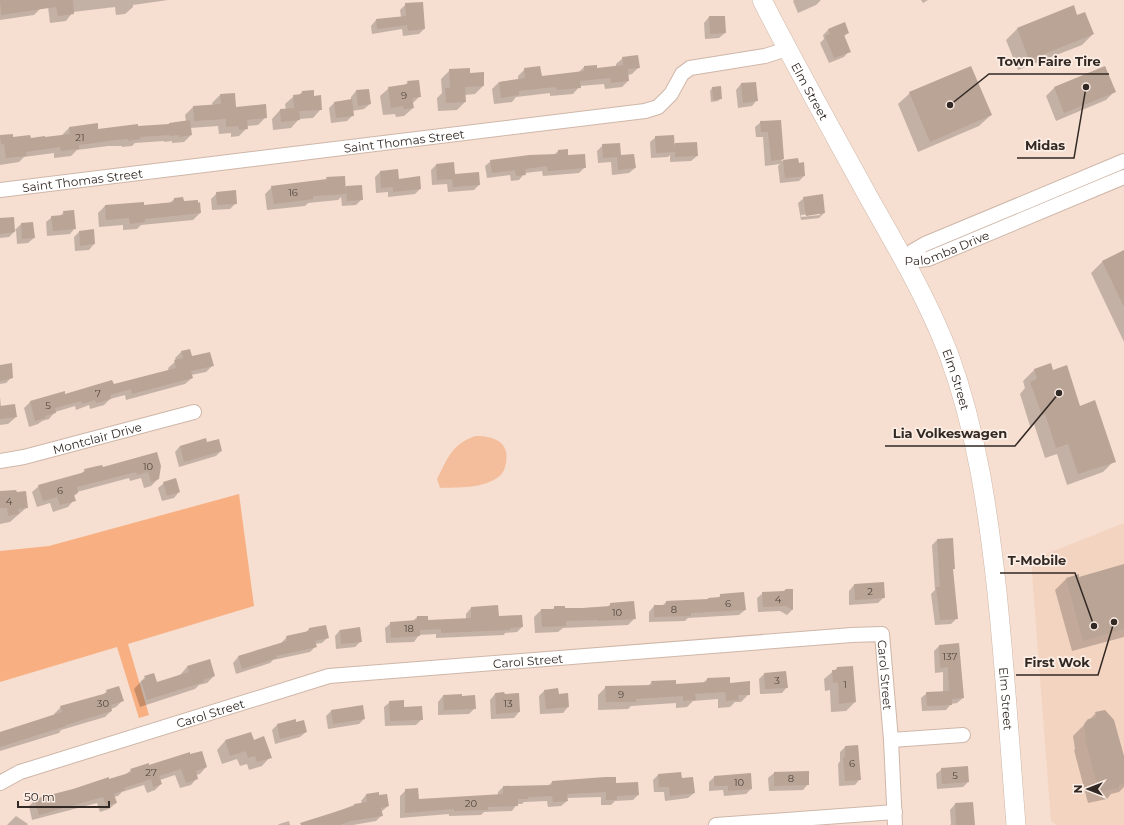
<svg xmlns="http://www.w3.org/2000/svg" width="1124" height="825" font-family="Montserrat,sans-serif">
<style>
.built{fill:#f3d4c1}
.green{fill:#f8b083}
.water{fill:#f4be9d}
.shadow{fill:#0003;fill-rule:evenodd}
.building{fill:#baa496}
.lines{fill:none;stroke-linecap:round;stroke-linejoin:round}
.minor-casing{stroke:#ceb7a9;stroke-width:16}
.secondary-casing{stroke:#ceb7a9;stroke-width:20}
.minor{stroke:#fff;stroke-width:14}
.secondary{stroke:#fff;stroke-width:19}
.labels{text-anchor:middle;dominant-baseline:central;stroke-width:3.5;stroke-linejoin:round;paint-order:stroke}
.number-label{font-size:10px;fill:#544840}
.street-label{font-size:12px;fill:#322924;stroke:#fcede5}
.leader{fill:none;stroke:#322924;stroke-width:1.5}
.callout-dot{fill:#322924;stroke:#fcede5;stroke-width:1.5}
.callout-label{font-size:13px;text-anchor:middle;font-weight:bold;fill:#322924;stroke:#fcede5;stroke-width:3.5;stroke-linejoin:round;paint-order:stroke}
</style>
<rect width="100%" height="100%" fill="#f6ded0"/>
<path class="built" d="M 1124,523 L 1124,825 L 1057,825 L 1051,821 L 1031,560 Z"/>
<path class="green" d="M 239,494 L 254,606 L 128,644 L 149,715 L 139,718 L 117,647 L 0,682 L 0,551 L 49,546 Z"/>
<path class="water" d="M 475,436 C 493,436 510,441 506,463 C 505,469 503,474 497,478 C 480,489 459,487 440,488 L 437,479 C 448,458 451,445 475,436 Z"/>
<path class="shadow" d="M 0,0 L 39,0 L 40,9 L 34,15 L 0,20 Z
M 55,0 L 168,0 L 133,5 L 133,7 L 125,14 L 116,15 L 115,7 L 73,12 L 66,21 L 50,23 L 48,7 Z
M 794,0 L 821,0 L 816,5 L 798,13 L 793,1 Z
M 921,0 L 928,0 L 923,3 Z
M 406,4 L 424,29 L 419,34 L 403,36 L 402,29 L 372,34 L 371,26 L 376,20 L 401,17 L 400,10 Z
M 1077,16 L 1093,34 L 1082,45 L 1018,70 L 1006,40 L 1017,29 Z
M 709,17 L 725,33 L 719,38 L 705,39 L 704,23 Z
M 844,23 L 848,33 L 843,37 L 849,51 L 844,57 L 829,63 L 820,43 L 824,39 L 823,35 L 828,30 Z
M 623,58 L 639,67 L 632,74 L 628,75 L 628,81 L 622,87 L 605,89 L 604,84 L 580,86 L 573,94 L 550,96 L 550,93 L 516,97 L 512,102 L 494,104 L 492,89 L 499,82 L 518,80 L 518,76 L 525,69 L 541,77 L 578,73 L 584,67 L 596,70 L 616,67 L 616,64 Z
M 1105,67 L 1115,91 L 1106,100 L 1056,121 L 1046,96 L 1054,88 Z
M 450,70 L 469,74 L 483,86 L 475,94 L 465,95 L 465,102 L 457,110 L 438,111 L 437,98 L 442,93 L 441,79 Z
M 408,82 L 420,96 L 412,104 L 413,108 L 404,116 L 396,117 L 395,114 L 383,115 L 380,96 L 389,88 L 404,86 Z
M 755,83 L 757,100 L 752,106 L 738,108 L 736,90 L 741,84 Z
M 712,88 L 720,88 L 721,98 L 718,101 L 711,102 L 710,91 Z
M 356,91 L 370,104 L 364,109 L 352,111 L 353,115 L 347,121 L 331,123 L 329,108 L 335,102 L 351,100 L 351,97 Z
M 302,92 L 313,97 L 321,109 L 313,118 L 299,119 L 291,128 L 273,130 L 272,119 L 280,110 L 286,110 L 285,104 L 294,96 L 299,95 Z
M 910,93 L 991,115 L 979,126 L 918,152 L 898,104 Z
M 220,95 L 235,108 L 266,117 L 258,125 L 247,126 L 247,128 L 239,136 L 231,137 L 231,133 L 219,134 L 218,126 L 190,128 L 191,135 L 184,142 L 172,143 L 172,141 L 164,142 L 164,141 L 135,143 L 132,146 L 122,147 L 122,146 L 108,146 L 77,150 L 71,156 L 54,158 L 54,153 L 24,157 L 19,162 L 0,165 L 0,136 L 12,135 L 12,138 L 30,139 L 63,136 L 62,135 L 69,128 L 98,130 L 167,125 L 169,124 L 186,121 L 185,115 L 193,107 L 213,106 L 212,103 Z
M 780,121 L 783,159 L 781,161 L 797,159 L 804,176 L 799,181 L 780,183 L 778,166 L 780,164 L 765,166 L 763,137 L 756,137 L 755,127 L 761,122 Z
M 656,137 L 673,145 L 675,144 L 697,156 L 691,161 L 670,162 L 670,155 L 668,157 L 651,158 L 650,142 Z
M 603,145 L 621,156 L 635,168 L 629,173 L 612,175 L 611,162 L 598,163 L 597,151 Z
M 558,151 L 585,167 L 579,173 L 543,176 L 542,171 L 525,173 L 519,180 L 511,181 L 510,175 L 487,178 L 485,166 L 491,161 L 554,155 Z
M 436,165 L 454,175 L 479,185 L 474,190 L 448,192 L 447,184 L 432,185 L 431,170 Z
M 380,172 L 398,180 L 420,189 L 415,194 L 388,197 L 388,192 L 376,193 L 375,177 Z
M 327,178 L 345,187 L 361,186 L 362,199 L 356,205 L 342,206 L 341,197 L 338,200 L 308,203 L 305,206 L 267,210 L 265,194 L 272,187 L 325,180 Z
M 217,193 L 236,203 L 230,209 L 212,210 L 211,199 Z
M 804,198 L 824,213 L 819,218 L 801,220 L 798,203 ZM 820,213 L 820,215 L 801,217 L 801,215 Z
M 174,199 L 200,213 L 193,220 L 141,225 L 137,229 L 123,230 L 123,225 L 99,227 L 98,213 L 105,206 L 143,203 L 143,206 L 170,203 Z
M 64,212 L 75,228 L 70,234 L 47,236 L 46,222 L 52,217 L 60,216 Z
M 0,219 L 14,231 L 21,224 L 34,238 L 28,243 L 17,244 L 16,230 L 9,237 L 0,238 Z
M 79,232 L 94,244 L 89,250 L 75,251 L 74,237 Z
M 1124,251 L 1124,342 L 1091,273 L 1103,261 Z
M 181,352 L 191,357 L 213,365 L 206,372 L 191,375 L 192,378 L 185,384 L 126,400 L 125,395 L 110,399 L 104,405 L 90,409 L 89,405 L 76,410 L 75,406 L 55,412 L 49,419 L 42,421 L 38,424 L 29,427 L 24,408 L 30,402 L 113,386 L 169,371 L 168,368 L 176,361 L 175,358 Z
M 0,366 L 12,377 L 6,383 L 0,384 Z
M 1034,370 L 1053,371 L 1079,407 L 1114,461 L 1103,472 L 1067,485 L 1057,454 L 1045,458 L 1034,424 L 1030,426 L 1020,394 L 1025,388 L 1023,381 Z
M 0,397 L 1,406 L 16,417 L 8,424 L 0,425 Z
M 206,443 L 221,451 L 216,456 L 179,467 L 175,452 L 180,446 Z
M 156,453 L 158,479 L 151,486 L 144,488 L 141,478 L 130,481 L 129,478 L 77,492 L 77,493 L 73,497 L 74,500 L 68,507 L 53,512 L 50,503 L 37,507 L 32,492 L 39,486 L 81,474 L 85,470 L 102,468 Z
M 164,483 L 179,492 L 174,498 L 162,501 L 158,488 Z
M 0,492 L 26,508 L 10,522 L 0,524 Z
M 937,540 L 954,569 L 952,570 L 957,618 L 951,624 L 935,625 L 931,594 L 935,590 L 932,545 Z
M 1124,565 L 1124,637 L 1072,651 L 1055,590 L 1066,579 L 1079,578 Z
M 883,583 L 884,597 L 878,603 L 849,605 L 849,591 L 854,585 Z
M 792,590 L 792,610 L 787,615 L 780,611 L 758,612 L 757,598 L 763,593 L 784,592 Z
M 721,595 L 745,610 L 739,615 L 688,618 L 685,621 L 649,622 L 649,612 L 654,606 L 662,606 L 666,602 L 707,600 L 718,598 Z
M 611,604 L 635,618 L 628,625 L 563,628 L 558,632 L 535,633 L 534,617 L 541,610 L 552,610 L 555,607 L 565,609 L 607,607 Z
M 471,608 L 522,627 L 517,632 L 505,633 L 504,635 L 436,638 L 436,634 L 419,635 L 414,642 L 386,643 L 385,628 L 391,623 L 413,621 L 417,617 L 427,621 L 466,619 L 466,614 Z
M 309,629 L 328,637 L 322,643 L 315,644 L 315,647 L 310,652 L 273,660 L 270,663 L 236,674 L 233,663 L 238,657 L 281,643 L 287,637 L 305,633 Z
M 340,630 L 361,641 L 355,647 L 336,649 L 335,636 Z
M 939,646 L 963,698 L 957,703 L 951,704 L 946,710 L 922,711 L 921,698 L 927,693 L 943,692 L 943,672 L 935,673 L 934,651 Z
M 187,667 L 214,676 L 207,683 L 199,685 L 195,689 L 140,707 L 134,689 L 145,677 L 157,683 L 180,675 Z
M 837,668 L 855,702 L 846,711 L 831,712 L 830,690 L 825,691 L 824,679 Z
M 764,674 L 787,679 L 787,687 L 782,693 L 760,694 L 759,679 Z
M 707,679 L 729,684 L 749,694 L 741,702 L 735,702 L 730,707 L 718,708 L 718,699 L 693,701 L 687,707 L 676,708 L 676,703 L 631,706 L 628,709 L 598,710 L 598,695 L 606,687 L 648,686 L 652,682 L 675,685 L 703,683 Z
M 107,691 L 122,701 L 116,707 L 111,709 L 111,711 L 105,717 L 61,730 L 59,733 L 0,751 L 0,733 L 55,716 L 54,714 L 61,707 L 103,695 Z
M 544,691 L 558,695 L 568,707 L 563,713 L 540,714 L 539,696 Z
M 495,694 L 519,712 L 514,718 L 491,719 L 490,700 Z
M 443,696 L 461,697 L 475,708 L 469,714 L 438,715 L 438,702 Z
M 390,702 L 403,708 L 422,719 L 416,725 L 385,726 L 384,707 Z
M 331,711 L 364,719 L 359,724 L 328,729 L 326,716 Z
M 1096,713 L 1124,759 L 1124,787 L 1119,792 L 1111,794 L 1107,799 L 1088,803 L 1074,750 L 1075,749 L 1073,736 Z
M 295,720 L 295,723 L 306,732 L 300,737 L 275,744 L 272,730 L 277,725 Z
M 225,741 L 253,741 L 270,757 L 262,766 L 249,770 L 247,764 L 240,766 L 237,759 L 222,764 L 217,750 Z
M 858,746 L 860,779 L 855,785 L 839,786 L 838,764 L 840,761 L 840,752 L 845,747 Z
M 149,766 L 206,767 L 200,774 L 196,775 L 197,778 L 191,785 L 180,788 L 175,775 L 160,780 L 161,784 L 155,790 L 147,793 L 144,785 L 122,792 L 118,796 L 114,797 L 116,803 L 109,809 L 100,812 L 97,803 L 32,820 L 29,806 L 35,800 L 109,781 L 125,775 L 131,770 Z
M 942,769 L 968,782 L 963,787 L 937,789 L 936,774 Z
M 808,772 L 808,784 L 803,790 L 769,791 L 768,778 L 774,773 Z
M 680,773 L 681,779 L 694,793 L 688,798 L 665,801 L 664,792 L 654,792 L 653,780 L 658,775 Z
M 750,774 L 751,789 L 746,794 L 724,796 L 723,790 L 709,791 L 709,782 L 714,777 Z
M 552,782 L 615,784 L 638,795 L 633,800 L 615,801 L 611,805 L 601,805 L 601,797 L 567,798 L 567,801 L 561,806 L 548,807 L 547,801 L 524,802 L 522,804 L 517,804 L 512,811 L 484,812 L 481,815 L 449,816 L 449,814 L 400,818 L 400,796 L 406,790 L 418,800 L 498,795 L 498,792 L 503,787 L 548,786 Z
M 366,795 L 379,796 L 388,806 L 381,812 L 382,815 L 376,821 L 353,825 L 302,825 L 354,805 L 362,804 L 361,801 Z
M 955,804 L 974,825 L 950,825 L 951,824 L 950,810 Z
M 16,816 L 28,824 L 27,825 L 7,825 Z
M 289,821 L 290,825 L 278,825 L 279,824 Z"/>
<path class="building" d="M 0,0 L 73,0 L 74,14 L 58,16 L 56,7 L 1,15 Z
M 423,2 L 425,29 L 408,31 L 407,25 L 377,29 L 376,19 L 406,16 L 405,3 Z
M 1074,5 L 1077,15 L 1085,12 L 1094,34 L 1029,60 L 1017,28 Z
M 709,16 L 725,16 L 726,33 L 710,34 Z
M 845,22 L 849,33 L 844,35 L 851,52 L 834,58 L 825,36 L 830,34 L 828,29 Z
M 638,55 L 640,68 L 628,69 L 629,81 L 611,83 L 610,78 L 580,81 L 581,88 L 557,90 L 556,87 L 519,91 L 519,95 L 501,98 L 499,82 L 525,78 L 524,68 L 540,66 L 542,76 L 584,71 L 584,66 L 597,65 L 597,68 L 623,65 L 622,57 Z
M 971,66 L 992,115 L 930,142 L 909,92 Z
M 1105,66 L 1116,92 L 1064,113 L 1054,87 Z
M 470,68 L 470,73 L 484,72 L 484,86 L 465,87 L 466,102 L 446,103 L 445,88 L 450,88 L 449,69 Z
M 419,80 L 421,97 L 412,98 L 414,108 L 404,109 L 403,106 L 391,108 L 388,87 L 408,84 L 407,81 Z
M 756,82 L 758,101 L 743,103 L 741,83 Z
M 721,86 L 722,99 L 713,100 L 712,87 Z
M 369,89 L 371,104 L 358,106 L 356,90 Z
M 314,90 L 314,96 L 321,95 L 322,110 L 299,111 L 300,120 L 281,122 L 280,109 L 294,108 L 293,95 L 302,94 L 302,91 Z
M 235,93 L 236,107 L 266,104 L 267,118 L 247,120 L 248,129 L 239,130 L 238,126 L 226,127 L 226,119 L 194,121 L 193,106 L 221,104 L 220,94 Z
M 352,99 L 354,116 L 336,118 L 334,102 Z
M 190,120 L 192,135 L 179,137 L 179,135 L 170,136 L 170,135 L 140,137 L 140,139 L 128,141 L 128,139 L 116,140 L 79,145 L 79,149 L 61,151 L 60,147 L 26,152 L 27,156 L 6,158 L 4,144 L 1,144 L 0,135 L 13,134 L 13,137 L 30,135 L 31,138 L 45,136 L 45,137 L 70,134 L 69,127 L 98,123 L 98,129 L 138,124 L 138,126 L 169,124 L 169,123 Z
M 781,120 L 784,159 L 771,161 L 768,132 L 761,132 L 760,121 Z
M 674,135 L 675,152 L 656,153 L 655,136 Z
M 697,142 L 698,156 L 675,157 L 675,143 Z
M 620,143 L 621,155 L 634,154 L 636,168 L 618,170 L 617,157 L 603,158 L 602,144 Z
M 568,149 L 568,155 L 585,154 L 586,168 L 548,171 L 547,166 L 525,169 L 526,175 L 516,176 L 515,170 L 492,173 L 490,160 L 529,155 L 558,154 L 558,150 Z
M 798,158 L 799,163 L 804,162 L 805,176 L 785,178 L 783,160 Z
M 454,162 L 455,174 L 479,172 L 480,185 L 453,187 L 452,179 L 437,180 L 436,164 Z
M 398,169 L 399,179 L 420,176 L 421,189 L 393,192 L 393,187 L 381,188 L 380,171 Z
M 345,176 L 346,194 L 313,196 L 313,199 L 274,204 L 271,186 L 327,179 L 326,177 Z
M 362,185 L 363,200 L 347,201 L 346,186 Z
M 236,190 L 237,204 L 217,205 L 216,192 Z
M 823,194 L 825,213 L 806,216 L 803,197 Z
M 183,197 L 184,201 L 198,200 L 198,203 L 200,202 L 201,213 L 145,219 L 145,222 L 130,224 L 129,218 L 106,220 L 105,205 L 144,202 L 144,205 L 174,202 L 174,198 Z
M 74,210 L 76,229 L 53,231 L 51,216 L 64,215 L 63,211 Z
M 14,217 L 15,232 L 0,234 L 0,218 Z
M 33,222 L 35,238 L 22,239 L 21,223 Z
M 94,229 L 95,244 L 80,246 L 79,231 Z
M 1124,250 L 1124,307 L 1102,261 Z
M 190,349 L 192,356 L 210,352 L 214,366 L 191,371 L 193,378 L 132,394 L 131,389 L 110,395 L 111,399 L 96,403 L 95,400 L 82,404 L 81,401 L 55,408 L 56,413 L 45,416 L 46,418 L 35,421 L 30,401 L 65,391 L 65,394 L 112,380 L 114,384 L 176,368 L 174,360 L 183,358 L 181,351 Z
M 12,363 L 13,378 L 0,381 L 0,365 Z
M 1051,363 L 1053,370 L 1067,365 L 1080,406 L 1095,400 L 1116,462 L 1078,474 L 1068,444 L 1056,448 L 1045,414 L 1042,415 L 1030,382 L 1037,379 L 1034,369 Z
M 15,404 L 17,417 L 0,419 L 0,406 Z
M 206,438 L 207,442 L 219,439 L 222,451 L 184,462 L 180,446 Z
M 157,452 L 161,466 L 159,479 L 151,482 L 148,472 L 137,475 L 136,472 L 77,487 L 78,493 L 74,495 L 76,501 L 60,505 L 57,497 L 43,501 L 38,485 L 85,472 L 84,469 L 102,465 L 103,467 Z
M 176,478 L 180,492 L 167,496 L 163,482 Z
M 16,490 L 17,492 L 26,491 L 28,508 L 18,509 L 19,514 L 8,516 L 7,508 L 0,508 L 0,491 Z
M 953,538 L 955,569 L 953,569 L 958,619 L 940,620 L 936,587 L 940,587 L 937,539 Z
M 1124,564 L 1124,629 L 1083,641 L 1066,578 L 1079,574 L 1079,577 Z
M 884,582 L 885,598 L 855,600 L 854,584 Z
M 786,589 L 793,589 L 793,610 L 786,606 L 763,607 L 762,592 L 784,591 Z
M 744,592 L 746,610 L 691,613 L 691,616 L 654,617 L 654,605 L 666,605 L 666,601 L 708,599 L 708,598 L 720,597 L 720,594 Z
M 634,601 L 636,619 L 598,621 L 598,620 L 566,621 L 566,626 L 542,627 L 541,609 L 554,609 L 554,606 L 565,606 L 565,608 L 583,608 L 610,606 L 610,603 Z
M 498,605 L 499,616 L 522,615 L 523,627 L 510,628 L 510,630 L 441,633 L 441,629 L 420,630 L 420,636 L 391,638 L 390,622 L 417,620 L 417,616 L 428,616 L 428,620 L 471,618 L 471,607 Z
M 326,625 L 329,638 L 315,641 L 317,647 L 276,656 L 277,658 L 242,669 L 238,656 L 287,641 L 286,636 L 309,631 L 309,628 Z
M 360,627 L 362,642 L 341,644 L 340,630 Z
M 959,643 L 964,698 L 952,699 L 952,705 L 927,706 L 926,692 L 949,691 L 948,667 L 940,668 L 939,645 Z
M 210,659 L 215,676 L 203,680 L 204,682 L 147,700 L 141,681 L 146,679 L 144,676 L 154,673 L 157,682 L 189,672 L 187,666 Z
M 853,666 L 856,702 L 839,704 L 838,682 L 833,683 L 832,670 L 837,670 L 837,667 Z
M 786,671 L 788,688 L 765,689 L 764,673 Z
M 730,677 L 730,683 L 750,681 L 750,695 L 738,695 L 739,700 L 726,701 L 725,692 L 695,694 L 696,700 L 683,701 L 683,696 L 636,699 L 636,702 L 606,702 L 605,686 L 652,685 L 651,681 L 676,680 L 676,684 L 707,682 L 707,678 Z
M 119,686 L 124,701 L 111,705 L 112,711 L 66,725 L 66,726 L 0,747 L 0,732 L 62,712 L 60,706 L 107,693 L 106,690 Z
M 558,688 L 559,694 L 568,693 L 569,707 L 546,709 L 544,690 Z
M 504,692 L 505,694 L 519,693 L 520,712 L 496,714 L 495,693 Z
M 462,694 L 462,696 L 475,695 L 476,709 L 444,710 L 443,695 Z
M 404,700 L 404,707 L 422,706 L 423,720 L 390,721 L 389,701 Z
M 363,705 L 365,719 L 333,724 L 331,710 Z
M 1105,710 L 1114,720 L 1124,756 L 1124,783 L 1119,785 L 1119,788 L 1099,792 L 1085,738 L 1086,737 L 1084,724 L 1088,719 L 1097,718 L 1095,712 Z
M 296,719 L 296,722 L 304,720 L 307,732 L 280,739 L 277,724 Z
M 251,732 L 254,740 L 264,736 L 272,758 L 257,762 L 255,756 L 248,758 L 246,751 L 230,756 L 225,740 Z
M 858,745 L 861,780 L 845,781 L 843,757 L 845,757 L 845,746 Z
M 202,751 L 207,767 L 196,771 L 198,779 L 186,783 L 181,769 L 159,776 L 162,784 L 153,787 L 151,779 L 124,788 L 125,790 L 114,794 L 117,803 L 106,806 L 103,797 L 39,815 L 34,799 L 73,789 L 109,777 L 109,779 L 132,772 L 130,769 L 149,763 L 149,765 L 190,752 L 190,754 Z
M 968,766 L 969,782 L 942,784 L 941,768 Z
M 809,771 L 809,785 L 774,786 L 774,772 Z
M 681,772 L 682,778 L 693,777 L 695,793 L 670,796 L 669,787 L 659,787 L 658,774 Z
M 751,773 L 752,789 L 728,791 L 728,786 L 714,786 L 714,776 Z
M 605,777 L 616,777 L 616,783 L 638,782 L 639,795 L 617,796 L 617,800 L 606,800 L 606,792 L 567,794 L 568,801 L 553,802 L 552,796 L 528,797 L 528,799 L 518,799 L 518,806 L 488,807 L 488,810 L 454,811 L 454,809 L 405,813 L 405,789 L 418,788 L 419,799 L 503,794 L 503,786 L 552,785 L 552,781 Z
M 379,792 L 379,795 L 387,794 L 389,806 L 381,808 L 383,816 L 351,821 L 340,825 L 301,825 L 300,823 L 354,806 L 354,804 L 367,802 L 366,794 Z
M 973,802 L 975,825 L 956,825 L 955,803 Z"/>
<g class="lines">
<defs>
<g id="minor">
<path id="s1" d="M 0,190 L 645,111 L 658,107 L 671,94 L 682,74 L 690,68 L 765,56 L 787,49"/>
<path d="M 904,260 L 913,251 L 925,244 L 1124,161"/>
<path id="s2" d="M 904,260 L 919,260 L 928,259 L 1124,177"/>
<path id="s3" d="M 0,461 L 24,457 L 194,412"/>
<path d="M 891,740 L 963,735"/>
<path id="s4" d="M 0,783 L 20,772 L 329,676 L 852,635 L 882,634 L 891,740 L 895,825"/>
<path d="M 716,825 L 895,812"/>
</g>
<g id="secondary">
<path id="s5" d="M 762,0 C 796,67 833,132 869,198 C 898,249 928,300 949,355 C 977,432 988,511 997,592 C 1005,670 1010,747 1016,825"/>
</g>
</defs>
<use href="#minor" class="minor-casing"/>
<use href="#secondary" class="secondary-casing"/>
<use href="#minor" class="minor"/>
<use href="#secondary" class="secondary"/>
</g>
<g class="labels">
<g class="number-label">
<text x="404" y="95">9</text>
<text x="80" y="137">21</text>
<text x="293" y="192">16</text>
<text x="98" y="393">7</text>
<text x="48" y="405">5</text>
<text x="148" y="466">10</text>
<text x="60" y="490">6</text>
<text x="9" y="501">4</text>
<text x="870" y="591">2</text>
<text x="778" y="599">4</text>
<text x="728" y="603">6</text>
<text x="674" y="609">8</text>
<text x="617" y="612">10</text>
<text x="409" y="628">18</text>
<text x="950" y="656">137</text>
<text x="777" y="680">3</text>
<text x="845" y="684">1</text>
<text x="621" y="694">9</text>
<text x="103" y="703">30</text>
<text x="508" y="703">13</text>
<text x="852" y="763">6</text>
<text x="151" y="772">27</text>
<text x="955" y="775">5</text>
<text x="791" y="778">8</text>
<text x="739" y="782">10</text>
<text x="471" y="803">20</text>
</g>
<g class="street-label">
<text stroke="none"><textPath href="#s5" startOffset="103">Elm Street</textPath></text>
<text stroke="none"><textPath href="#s1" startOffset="407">Saint Thomas Street</textPath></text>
<text stroke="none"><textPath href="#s1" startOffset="83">Saint Thomas Street</textPath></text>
<text stroke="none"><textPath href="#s2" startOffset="45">Palomba Drive</textPath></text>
<text stroke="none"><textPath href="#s5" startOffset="427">Elm Street</textPath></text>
<text stroke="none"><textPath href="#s3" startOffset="100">Montclair Drive</textPath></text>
<text stroke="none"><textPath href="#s4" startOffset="546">Carol Street</textPath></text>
<text stroke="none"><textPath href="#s4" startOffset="942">Carol Street</textPath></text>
<text stroke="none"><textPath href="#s5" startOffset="751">Elm Street</textPath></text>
<text stroke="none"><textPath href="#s4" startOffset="222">Carol Street</textPath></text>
</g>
</g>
<path class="leader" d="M950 105L989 74H1109M1086 87L1074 158H1017M1059 393L1015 446H885M1094 626L1075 573H1000M1114 622L1098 675H1016"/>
<g class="callout-dot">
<circle cx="950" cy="105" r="4"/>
<circle cx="1086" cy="87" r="4"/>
<circle cx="1059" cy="393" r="4"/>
<circle cx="1094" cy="626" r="4"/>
<circle cx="1114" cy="622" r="4"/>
</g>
<g class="callout-label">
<text x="1049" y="66">Town Faire Tire</text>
<text x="1045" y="150">Midas</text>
<text x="950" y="438">Lia Volkeswagen</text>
<text x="1037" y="565">T-Mobile</text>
<text x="1057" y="667">First Wok</text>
</g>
<g transform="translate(1088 789) rotate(270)" stroke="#fcede5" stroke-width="3" paint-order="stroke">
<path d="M0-3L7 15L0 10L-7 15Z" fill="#322924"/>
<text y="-6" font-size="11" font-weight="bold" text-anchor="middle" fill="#322924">N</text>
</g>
<path d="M18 801v6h91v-6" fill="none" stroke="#322924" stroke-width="2"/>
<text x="24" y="801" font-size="12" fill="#322924" stroke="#fcede5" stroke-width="3" paint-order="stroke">50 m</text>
</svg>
